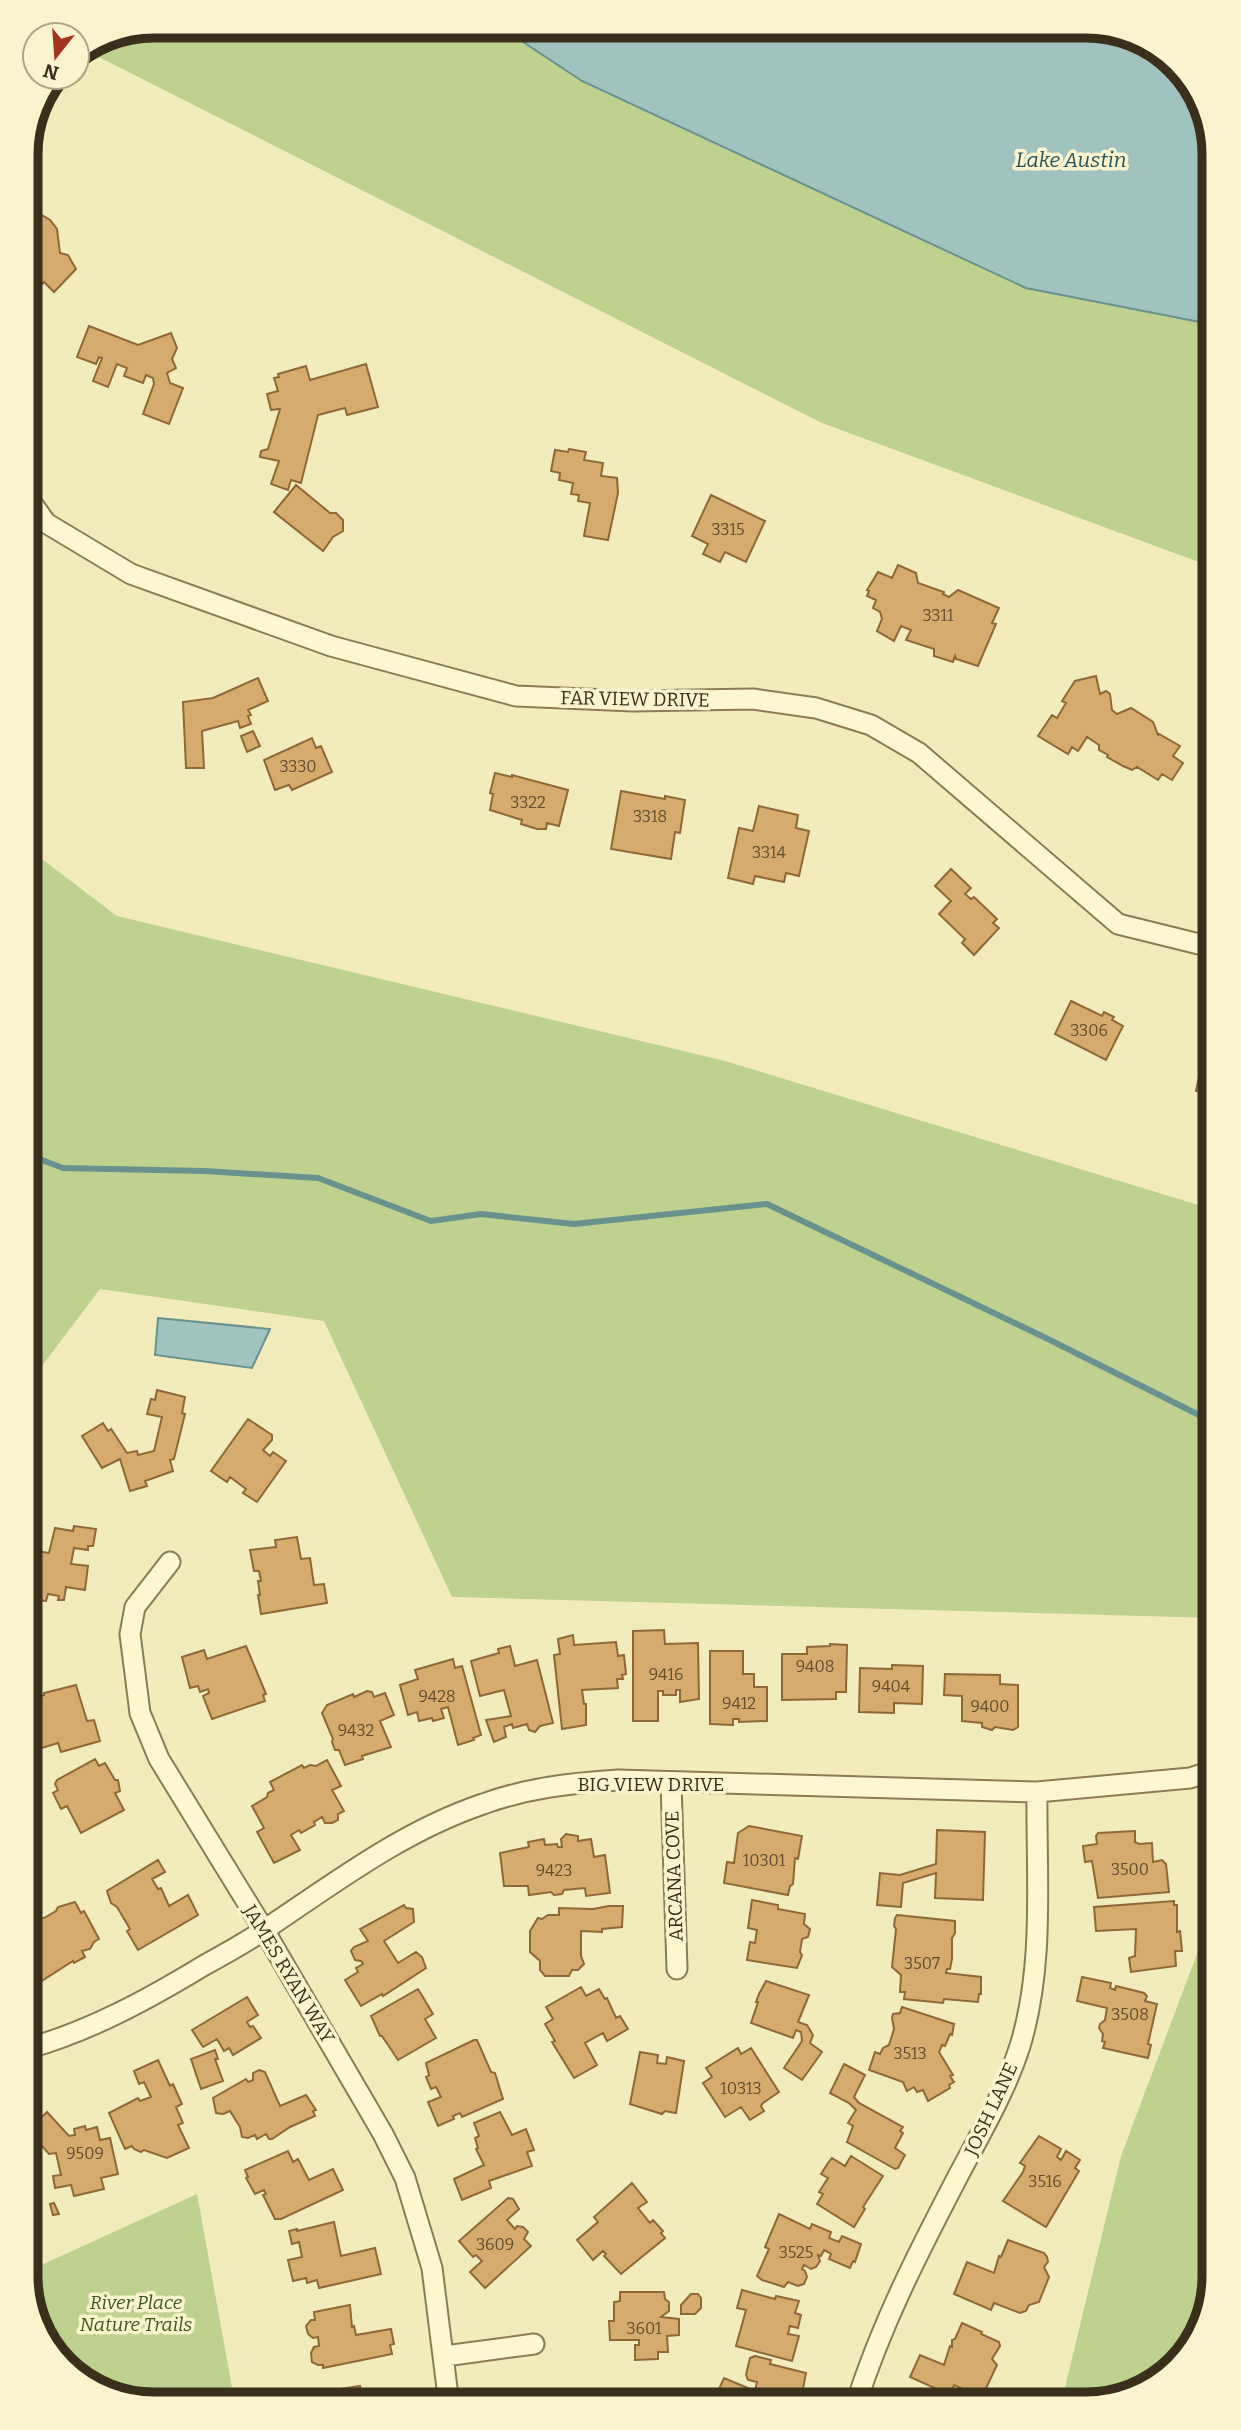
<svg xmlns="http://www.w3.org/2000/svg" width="1241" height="2430" font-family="Bitter,serif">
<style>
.green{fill:#bed18f}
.water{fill:#a1c3bf;stroke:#67928e;stroke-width:2}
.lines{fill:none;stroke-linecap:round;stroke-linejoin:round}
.stream{stroke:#67928e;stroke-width:6}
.building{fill:#d5ab6e;stroke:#8e6837;stroke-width:2}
.minor-casing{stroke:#8c7b54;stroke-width:23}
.minor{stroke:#fcf7d0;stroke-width:19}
.labels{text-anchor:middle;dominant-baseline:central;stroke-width:7;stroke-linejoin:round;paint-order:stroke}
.number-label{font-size:16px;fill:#614e2f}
.street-label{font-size:19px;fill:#3a2f1a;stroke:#f9f4cd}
.park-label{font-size:19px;font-style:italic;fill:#40581f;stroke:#f9f4cd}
.water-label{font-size:21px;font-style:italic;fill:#28555b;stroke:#f9f4cd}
.rim{fill:none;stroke:#3a2f1a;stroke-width:9}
</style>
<rect width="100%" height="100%" fill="#f2ecbc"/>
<path class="green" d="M 155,26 L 499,26 L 582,81 L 1026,288 L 1215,325 L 1215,568 L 822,423 L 85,50 L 106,36 Z
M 26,847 L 117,916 L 725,1061 L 1215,1210 L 1215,1618 L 452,1597 L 324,1321 L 100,1289 L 26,1387 Z
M 1215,1906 L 1215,2276 L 1193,2347 L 1135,2394 L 1086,2404 L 1061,2404 L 1121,2156 Z
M 197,2194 L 235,2404 L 147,2403 L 77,2377 L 36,2324 L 26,2272 Z"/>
<path class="water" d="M 499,26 L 1095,27 L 1164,53 L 1205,106 L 1215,155 L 1215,325 L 1026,288 L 582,81 Z
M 158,1318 L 270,1329 L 252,1368 L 155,1355 Z"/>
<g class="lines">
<path class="stream" d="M 26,1154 L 63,1168 L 205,1171 L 318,1178 L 431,1221 L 481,1214 L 574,1224 L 767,1204 L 1046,1338 L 1215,1423"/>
</g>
<path class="building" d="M 26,212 L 40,214 L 50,220 L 57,229 L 60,253 L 68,255 L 76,269 L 54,292 L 44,282 L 26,300 Z
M 89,326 L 138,345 L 171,333 L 177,348 L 172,359 L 176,368 L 167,373 L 170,383 L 183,388 L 169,424 L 143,414 L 154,384 L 153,378 L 146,375 L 143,383 L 124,376 L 127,368 L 117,364 L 108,387 L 93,381 L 102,358 L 99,357 L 96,364 L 77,357 Z
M 366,364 L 378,407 L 347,415 L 345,408 L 318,415 L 301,483 L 291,480 L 288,490 L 271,484 L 279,461 L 260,457 L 261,451 L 268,449 L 280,409 L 271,410 L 267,394 L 278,391 L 274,378 L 279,377 L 278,374 L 306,366 L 310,380 Z
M 569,449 L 586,452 L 584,460 L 603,463 L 601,476 L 617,478 L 618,493 L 608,540 L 584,536 L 590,503 L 578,501 L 579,495 L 571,494 L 573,483 L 559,480 L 560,473 L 551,471 L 555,450 L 568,452 Z
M 296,485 L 330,513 L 336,513 L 343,520 L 343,531 L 333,537 L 323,551 L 274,512 Z
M 711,495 L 765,521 L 746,562 L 725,552 L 720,562 L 703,554 L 708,544 L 692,536 Z
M 898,565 L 916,573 L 918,583 L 944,592 L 943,594 L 949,597 L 958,590 L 999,608 L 992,623 L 996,624 L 978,666 L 956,659 L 955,656 L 953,662 L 934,656 L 934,649 L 906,640 L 911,630 L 901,626 L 894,641 L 877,631 L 882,619 L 880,612 L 873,608 L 876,600 L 867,596 L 869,591 L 867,590 L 878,572 L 892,578 Z
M 1096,676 L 1100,694 L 1106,691 L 1110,694 L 1112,710 L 1117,714 L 1131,708 L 1153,722 L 1158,735 L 1159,734 L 1180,746 L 1173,756 L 1183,763 L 1172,780 L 1162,774 L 1158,780 L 1137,767 L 1132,770 L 1123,766 L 1107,757 L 1108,755 L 1099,750 L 1099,745 L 1087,737 L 1078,751 L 1072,747 L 1068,754 L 1038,736 L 1052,715 L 1057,718 L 1066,703 L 1062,701 L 1075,681 Z
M 258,678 L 268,701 L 248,710 L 251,715 L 248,716 L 251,724 L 240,728 L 238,721 L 202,731 L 204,768 L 186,768 L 183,702 L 213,698 Z
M 253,731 L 260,746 L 247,752 L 241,736 Z
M 312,738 L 316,748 L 321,746 L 332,772 L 292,790 L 289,785 L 275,790 L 264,760 Z
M 495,773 L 512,777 L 512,775 L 568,790 L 559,826 L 547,823 L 546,829 L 537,829 L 521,824 L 522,820 L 490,810 L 493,794 L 490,793 Z
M 621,791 L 665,799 L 665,796 L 685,800 L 680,833 L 675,832 L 671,859 L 611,849 Z
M 759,806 L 798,815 L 796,828 L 809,831 L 799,876 L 786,873 L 784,882 L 755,876 L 753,884 L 728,878 L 739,828 L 753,831 Z
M 951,869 L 971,888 L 965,894 L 971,899 L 974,897 L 997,919 L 993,923 L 999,928 L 974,955 L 962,943 L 965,939 L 939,914 L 951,901 L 935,886 Z
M 1071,1001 L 1102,1016 L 1104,1012 L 1114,1017 L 1112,1020 L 1123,1026 L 1106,1060 L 1055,1034 Z
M 1204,1053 L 1215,1055 L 1215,1094 L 1196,1091 Z
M 157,1390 L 185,1397 L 182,1413 L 185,1414 L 174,1459 L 170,1460 L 173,1471 L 145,1481 L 147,1486 L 130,1491 L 120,1459 L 102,1468 L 82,1436 L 103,1423 L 108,1431 L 111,1429 L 127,1453 L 137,1451 L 138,1455 L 154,1451 L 162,1417 L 147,1414 L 151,1399 L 155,1400 Z
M 248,1419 L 272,1435 L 272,1440 L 263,1450 L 270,1456 L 273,1452 L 286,1461 L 257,1502 L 243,1493 L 246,1489 L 230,1477 L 227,1482 L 211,1471 Z
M 74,1526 L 96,1529 L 93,1546 L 88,1546 L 88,1550 L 74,1548 L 71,1564 L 88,1566 L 85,1590 L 66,1587 L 64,1600 L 58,1600 L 59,1596 L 48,1594 L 46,1601 L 35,1600 L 36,1594 L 26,1591 L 28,1550 L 49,1553 L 55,1528 L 73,1531 Z
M 297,1537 L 301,1559 L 310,1558 L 314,1585 L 324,1584 L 327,1603 L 261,1614 L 258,1595 L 260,1595 L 258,1581 L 261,1581 L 259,1571 L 254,1571 L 250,1550 L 276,1547 L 275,1540 Z
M 664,1630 L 665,1644 L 698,1643 L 699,1699 L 680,1702 L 680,1690 L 676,1690 L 676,1695 L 663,1695 L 663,1691 L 658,1691 L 658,1721 L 633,1721 L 633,1631 Z
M 573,1635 L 574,1645 L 616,1642 L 618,1656 L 624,1655 L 626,1674 L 622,1675 L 623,1679 L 617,1679 L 618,1688 L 582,1690 L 584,1704 L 586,1704 L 586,1725 L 562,1729 L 554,1655 L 560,1654 L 558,1639 Z
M 830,1644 L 847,1645 L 846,1692 L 836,1692 L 836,1699 L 782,1700 L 782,1654 L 807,1654 L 807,1647 L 830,1646 Z
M 246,1646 L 266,1694 L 263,1695 L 265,1701 L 212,1719 L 203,1696 L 209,1693 L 208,1689 L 200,1692 L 198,1686 L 190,1688 L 182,1657 L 204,1650 L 207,1659 Z
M 510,1646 L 515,1666 L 537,1660 L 553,1723 L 540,1726 L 535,1732 L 529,1730 L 527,1724 L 513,1728 L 512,1724 L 504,1727 L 506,1737 L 494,1742 L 486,1720 L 511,1716 L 504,1690 L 480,1696 L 471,1661 L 499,1653 L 498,1649 Z
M 710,1651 L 743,1651 L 743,1674 L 754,1674 L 754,1687 L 767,1687 L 767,1721 L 739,1722 L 739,1719 L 733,1719 L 733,1725 L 710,1724 Z
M 453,1659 L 455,1668 L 462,1666 L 481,1735 L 473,1738 L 474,1740 L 458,1745 L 448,1707 L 441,1709 L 444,1718 L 433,1721 L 432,1718 L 419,1721 L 417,1712 L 408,1715 L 400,1685 L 418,1679 L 415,1670 Z
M 892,1665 L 923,1666 L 922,1704 L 894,1703 L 894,1713 L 859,1712 L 860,1668 L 892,1669 Z
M 945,1674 L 1000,1675 L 1000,1684 L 1018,1685 L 1018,1727 L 1013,1730 L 995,1727 L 992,1730 L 982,1727 L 982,1723 L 962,1721 L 962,1696 L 944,1695 Z
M 76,1685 L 87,1721 L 94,1720 L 100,1741 L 61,1752 L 58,1743 L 32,1751 L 26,1733 L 26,1708 L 32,1706 L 30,1700 L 44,1695 L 44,1693 Z
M 367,1691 L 372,1692 L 374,1697 L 385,1693 L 394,1715 L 380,1721 L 391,1747 L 362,1756 L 363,1759 L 345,1765 L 339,1750 L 335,1750 L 332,1742 L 333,1739 L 322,1713 L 327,1705 L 353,1694 L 354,1697 Z
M 95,1759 L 99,1766 L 105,1763 L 115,1780 L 118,1780 L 120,1791 L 115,1793 L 124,1810 L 81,1833 L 67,1806 L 61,1809 L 53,1793 L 58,1790 L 55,1784 L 57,1780 Z
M 327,1760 L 341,1786 L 332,1790 L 344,1811 L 338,1814 L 338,1820 L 332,1823 L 325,1823 L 322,1817 L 314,1822 L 315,1825 L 301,1833 L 299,1830 L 291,1835 L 300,1850 L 274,1863 L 257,1832 L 264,1828 L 252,1806 L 267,1797 L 268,1793 L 274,1790 L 270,1782 L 302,1765 L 304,1768 L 310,1765 L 316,1766 Z
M 749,1826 L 802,1836 L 798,1859 L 795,1858 L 793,1884 L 790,1886 L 788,1895 L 724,1883 L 727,1862 L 734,1863 L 738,1833 Z
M 937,1830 L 985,1832 L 983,1900 L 935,1898 L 936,1873 L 903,1883 L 901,1907 L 877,1905 L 880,1873 L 900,1875 L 936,1864 Z
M 1135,1831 L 1135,1842 L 1139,1844 L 1152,1843 L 1153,1862 L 1162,1860 L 1166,1864 L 1169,1892 L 1098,1898 L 1092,1861 L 1085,1862 L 1083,1846 L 1097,1844 L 1096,1836 L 1098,1833 Z
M 566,1834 L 578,1836 L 578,1841 L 591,1839 L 594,1857 L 605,1855 L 610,1893 L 586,1896 L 585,1888 L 564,1890 L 562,1894 L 554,1895 L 551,1892 L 529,1895 L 528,1886 L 504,1886 L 500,1853 L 529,1847 L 528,1842 L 544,1839 L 545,1845 L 557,1844 L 558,1847 L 562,1847 L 561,1839 Z
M 158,1860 L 165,1872 L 152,1879 L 158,1889 L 161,1888 L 169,1906 L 188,1895 L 198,1915 L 138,1950 L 127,1931 L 130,1929 L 117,1907 L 111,1903 L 107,1891 Z
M 752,1900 L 778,1905 L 778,1909 L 805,1914 L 804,1924 L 810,1929 L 808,1937 L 802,1939 L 800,1952 L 802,1955 L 797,1968 L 747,1960 L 750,1942 L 755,1943 L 757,1930 L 748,1928 Z
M 1174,1901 L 1174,1905 L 1177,1905 L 1177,1932 L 1180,1931 L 1182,1951 L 1175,1951 L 1176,1966 L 1131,1972 L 1129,1958 L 1135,1956 L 1136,1929 L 1096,1931 L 1094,1907 Z
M 75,1902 L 81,1913 L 84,1911 L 99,1939 L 94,1942 L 90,1949 L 82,1951 L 85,1957 L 74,1963 L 73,1961 L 40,1982 L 38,1978 L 30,1983 L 26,1976 L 26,1927 L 39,1917 L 44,1918 L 56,1911 L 58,1907 Z
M 404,1905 L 406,1908 L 413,1909 L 414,1922 L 384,1941 L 398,1963 L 416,1952 L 422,1957 L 426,1968 L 383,1996 L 382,1994 L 361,2006 L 345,1980 L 358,1972 L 356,1968 L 363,1964 L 361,1961 L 355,1960 L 351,1951 L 354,1947 L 368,1941 L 360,1929 Z
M 609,1906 L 623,1906 L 622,1927 L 602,1929 L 602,1932 L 581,1931 L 581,1956 L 584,1964 L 578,1970 L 572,1970 L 569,1976 L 545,1976 L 540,1970 L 540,1961 L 530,1952 L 530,1931 L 538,1918 L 542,1919 L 548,1915 L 559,1915 L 559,1908 L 593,1909 Z
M 897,1915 L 955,1921 L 955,1933 L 952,1938 L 952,1959 L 950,1969 L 947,1969 L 946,1973 L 981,1977 L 981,1994 L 979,1994 L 978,2002 L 944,1999 L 943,2003 L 904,1999 L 905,1992 L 900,1992 L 901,1975 L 892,1967 L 896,1929 L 894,1926 L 895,1918 Z
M 1082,1977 L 1111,1983 L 1110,1988 L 1115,1990 L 1116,1986 L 1144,1993 L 1147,1996 L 1145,2001 L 1157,2004 L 1148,2044 L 1151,2045 L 1148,2058 L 1103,2048 L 1105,2042 L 1102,2041 L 1103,2034 L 1099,2028 L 1100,2024 L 1105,2020 L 1107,2008 L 1077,2001 Z
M 766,1981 L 809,1995 L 798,2022 L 807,2025 L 813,2035 L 810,2043 L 822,2052 L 802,2080 L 784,2068 L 802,2041 L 801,2032 L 796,2030 L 793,2038 L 751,2023 L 758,2002 L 756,2002 L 759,1994 Z
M 581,1987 L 586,1996 L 599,1989 L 605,1999 L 607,1998 L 616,2018 L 620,2016 L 628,2029 L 607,2041 L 603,2033 L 585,2043 L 597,2065 L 574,2078 L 552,2042 L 555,2041 L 545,2024 L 553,2019 L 546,2007 Z
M 418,1989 L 433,2014 L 425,2019 L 436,2038 L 398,2060 L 382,2036 L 380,2036 L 371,2016 Z
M 247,1997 L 258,2015 L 247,2022 L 250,2027 L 253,2026 L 261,2038 L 233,2055 L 229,2048 L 224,2051 L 217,2039 L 203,2047 L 192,2030 Z
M 902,2007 L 954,2024 L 952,2035 L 950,2034 L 945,2046 L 942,2045 L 939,2052 L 953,2075 L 950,2076 L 954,2082 L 949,2085 L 950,2088 L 928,2101 L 923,2090 L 917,2092 L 914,2087 L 907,2091 L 903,2082 L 869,2070 L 875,2052 L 880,2054 L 883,2048 L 889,2045 L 894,2029 L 892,2018 L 893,2014 L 900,2013 Z
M 474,2040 L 477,2040 L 491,2072 L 495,2073 L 503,2099 L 462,2117 L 460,2113 L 453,2116 L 454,2119 L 438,2126 L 428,2102 L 441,2097 L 436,2087 L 431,2089 L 426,2077 L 429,2075 L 426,2063 Z
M 738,2048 L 741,2054 L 751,2048 L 779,2092 L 763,2103 L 761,2106 L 764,2111 L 750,2120 L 741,2107 L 725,2117 L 703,2083 L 712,2077 L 706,2068 Z
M 215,2050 L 218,2059 L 215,2059 L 223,2081 L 201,2089 L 191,2059 Z
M 640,2052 L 658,2055 L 657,2063 L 666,2064 L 667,2057 L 684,2061 L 676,2113 L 665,2111 L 662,2114 L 630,2104 Z
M 158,2060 L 170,2086 L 173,2084 L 182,2104 L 176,2107 L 183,2123 L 178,2125 L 189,2148 L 167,2158 L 144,2150 L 141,2152 L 134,2149 L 132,2146 L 125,2149 L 109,2113 L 138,2098 L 140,2101 L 151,2097 L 144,2082 L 139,2084 L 134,2071 Z
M 844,2064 L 865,2075 L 854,2097 L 859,2103 L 903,2127 L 900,2131 L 903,2133 L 895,2148 L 905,2155 L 898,2168 L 895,2169 L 847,2142 L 853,2126 L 848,2123 L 856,2110 L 849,2103 L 830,2093 Z
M 259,2070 L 265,2072 L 280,2106 L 306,2095 L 316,2110 L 313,2111 L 315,2116 L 290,2127 L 272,2139 L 269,2139 L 266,2134 L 257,2139 L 255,2135 L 248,2138 L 242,2137 L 240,2127 L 230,2111 L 223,2114 L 216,2113 L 213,2098 L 246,2079 L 248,2082 L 253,2080 L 253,2073 Z
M 47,2112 L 69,2136 L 75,2135 L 74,2129 L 85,2126 L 86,2130 L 97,2127 L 100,2140 L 110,2138 L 118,2174 L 101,2178 L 104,2189 L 74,2196 L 71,2185 L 55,2188 L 53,2176 L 61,2175 L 56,2153 L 49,2154 L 28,2130 Z
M 500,2112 L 512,2135 L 526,2129 L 534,2150 L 527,2152 L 532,2166 L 489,2181 L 491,2188 L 462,2200 L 454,2179 L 484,2165 L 476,2149 L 478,2148 L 475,2138 L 479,2136 L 474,2123 Z
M 1039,2136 L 1061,2149 L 1057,2157 L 1061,2160 L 1066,2151 L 1080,2160 L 1075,2168 L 1079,2171 L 1046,2227 L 1003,2201 L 1023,2172 L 1025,2166 L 1020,2163 Z
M 288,2151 L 293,2162 L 298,2159 L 309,2180 L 333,2169 L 343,2190 L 281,2219 L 275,2219 L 263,2195 L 266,2194 L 264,2190 L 255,2194 L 246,2178 L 248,2177 L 245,2170 Z
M 851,2156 L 883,2176 L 863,2207 L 865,2209 L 854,2227 L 817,2204 L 823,2194 L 819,2192 L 828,2178 L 821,2174 L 828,2163 L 832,2158 L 845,2166 Z
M 632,2183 L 647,2202 L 638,2208 L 650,2223 L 653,2220 L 663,2231 L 661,2233 L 665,2238 L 621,2274 L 604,2256 L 606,2254 L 603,2251 L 593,2260 L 577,2240 L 598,2222 L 594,2217 Z
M 508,2198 L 513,2199 L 519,2209 L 507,2220 L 515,2229 L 517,2226 L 523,2227 L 528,2232 L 524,2239 L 531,2246 L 485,2288 L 470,2272 L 482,2261 L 476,2255 L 473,2257 L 459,2241 Z
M 54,2203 L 59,2214 L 53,2215 L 50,2204 Z
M 779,2214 L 810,2229 L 812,2224 L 831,2232 L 829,2238 L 839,2242 L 842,2236 L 861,2244 L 855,2262 L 853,2261 L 850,2268 L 829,2259 L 831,2254 L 824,2250 L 821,2256 L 818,2255 L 820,2261 L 816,2267 L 811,2269 L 804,2265 L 802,2269 L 805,2271 L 807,2277 L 804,2284 L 798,2286 L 788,2282 L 784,2287 L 762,2280 L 757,2276 L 769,2249 L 765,2247 Z
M 334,2222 L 341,2256 L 375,2248 L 381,2274 L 319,2288 L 317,2280 L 307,2283 L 306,2278 L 293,2281 L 288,2260 L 302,2257 L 299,2242 L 292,2244 L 289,2231 L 297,2229 L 297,2231 Z
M 1008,2240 L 1044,2253 L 1047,2257 L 1048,2262 L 1044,2267 L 1049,2277 L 1039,2302 L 1029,2305 L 1026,2311 L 1020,2313 L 994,2303 L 991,2310 L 954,2294 L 967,2262 L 994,2273 L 999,2256 L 1001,2257 Z
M 742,2290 L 775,2299 L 776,2296 L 799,2301 L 795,2313 L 801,2315 L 798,2328 L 790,2326 L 788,2334 L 799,2336 L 792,2361 L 736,2346 L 746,2310 L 737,2308 Z
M 620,2292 L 664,2292 L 665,2299 L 669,2302 L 669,2311 L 661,2317 L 679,2319 L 679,2335 L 667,2336 L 668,2352 L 658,2352 L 658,2359 L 635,2360 L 635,2345 L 639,2345 L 639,2340 L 610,2340 L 609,2321 L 614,2321 L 614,2302 L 620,2301 Z
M 691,2294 L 698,2294 L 701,2298 L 701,2308 L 695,2314 L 681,2314 L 681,2305 Z
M 350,2305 L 352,2327 L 354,2326 L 356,2335 L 391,2329 L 394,2344 L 390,2345 L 392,2354 L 323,2368 L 323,2365 L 318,2365 L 312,2362 L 311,2353 L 314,2347 L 319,2346 L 318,2337 L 313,2338 L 308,2334 L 306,2326 L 311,2320 L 315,2320 L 314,2312 Z
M 962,2323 L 982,2332 L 981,2334 L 999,2342 L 1000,2346 L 992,2359 L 997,2365 L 982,2397 L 954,2385 L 950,2395 L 910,2377 L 920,2355 L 944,2365 L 950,2346 L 952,2347 L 952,2340 L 955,2339 Z
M 755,2356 L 771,2360 L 770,2364 L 806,2373 L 802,2394 L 806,2395 L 803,2404 L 758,2404 L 759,2399 L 744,2394 L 739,2404 L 712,2404 L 724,2378 L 755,2391 L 757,2382 L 748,2380 L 746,2375 L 750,2358 Z
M 360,2386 L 361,2391 L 366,2391 L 368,2404 L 318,2404 L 317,2397 L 329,2395 L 328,2391 Z"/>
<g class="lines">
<defs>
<path id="minor" d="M 26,495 L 46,523 L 131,574 L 331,646 L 516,696 L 633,701 L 753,699 L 816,708 L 871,725 L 919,753 L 1118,924 L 1215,948
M 170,1562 L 135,1607 L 130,1634 L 140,1713 L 159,1759 L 264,1930 L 383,2134 L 405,2178 L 432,2268 L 449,2404
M 671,1783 L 677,1969
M 26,2049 C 90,2031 147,2000 203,1966 C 225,1954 247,1942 267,1928 C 336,1882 403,1831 483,1804 C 527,1788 571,1783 618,1780 L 1037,1792 L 1190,1778 L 1215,1770
M 445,2356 L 534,2344
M 856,2404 C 881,2325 918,2253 956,2180 C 979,2136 1005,2093 1020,2046 C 1045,1964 1036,1876 1037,1792"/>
</defs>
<use href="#minor" class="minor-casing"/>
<use href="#minor" class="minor"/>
</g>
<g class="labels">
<g class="number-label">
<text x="728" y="529">3315</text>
<text x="938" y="615">3311</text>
<text x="298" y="766">3330</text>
<text x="528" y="802">3322</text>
<text x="650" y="816">3318</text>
<text x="769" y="852">3314</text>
<text x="1089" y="1030">3306</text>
<text x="815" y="1666">9408</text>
<text x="666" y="1674">9416</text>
<text x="891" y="1686">9404</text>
<text x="437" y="1696">9428</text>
<text x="739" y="1703">9412</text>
<text x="990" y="1706">9400</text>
<text x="356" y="1730">9432</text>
<text x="764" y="1860">10301</text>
<text x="1130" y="1869">3500</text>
<text x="554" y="1870">9423</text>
<text x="922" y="1963">3507</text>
<text x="1130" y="2014">3508</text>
<text x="910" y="2053">3513</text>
<text x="741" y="2088">10313</text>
<text x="85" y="2153">9509</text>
<text x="1045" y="2181">3516</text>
<text x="495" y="2244">3609</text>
<text x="796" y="2252">3525</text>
<text x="644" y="2328">3601</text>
</g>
<g class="street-label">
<text transform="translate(635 699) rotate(1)">FAR VIEW DRIVE</text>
<text x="651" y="1784">BIG VIEW DRIVE</text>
<text transform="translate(674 1876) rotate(-92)">ARCANA COVE</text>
<text transform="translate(289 1974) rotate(59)">JAMES RYAN WAY</text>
<text transform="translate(991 2109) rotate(-65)">JOSH LANE</text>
</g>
<g class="park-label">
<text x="136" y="2302">River Place<tspan x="136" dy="22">Nature Trails</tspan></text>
</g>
<g class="water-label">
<text x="1071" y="160">Lake Austin</text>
</g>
</g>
<path d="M0 0H1241V2430H0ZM154 38H1086A116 116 0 0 1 1202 154V2276A116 116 0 0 1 1086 2392H154A116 116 0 0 1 38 2276V154A116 116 0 0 1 154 38Z" fill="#f9f4cd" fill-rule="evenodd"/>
<path class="rim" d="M154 38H1086A116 116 0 0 1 1202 154V2276A116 116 0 0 1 1086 2392H154A116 116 0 0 1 38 2276V154A116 116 0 0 1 154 38Z"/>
<g transform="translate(56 56) rotate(197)"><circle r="33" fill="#f9f4cd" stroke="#ada585" stroke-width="2"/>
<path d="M0-5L12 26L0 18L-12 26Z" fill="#a2331d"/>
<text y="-10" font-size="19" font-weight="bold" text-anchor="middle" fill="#3a2f1a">N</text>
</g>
</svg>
